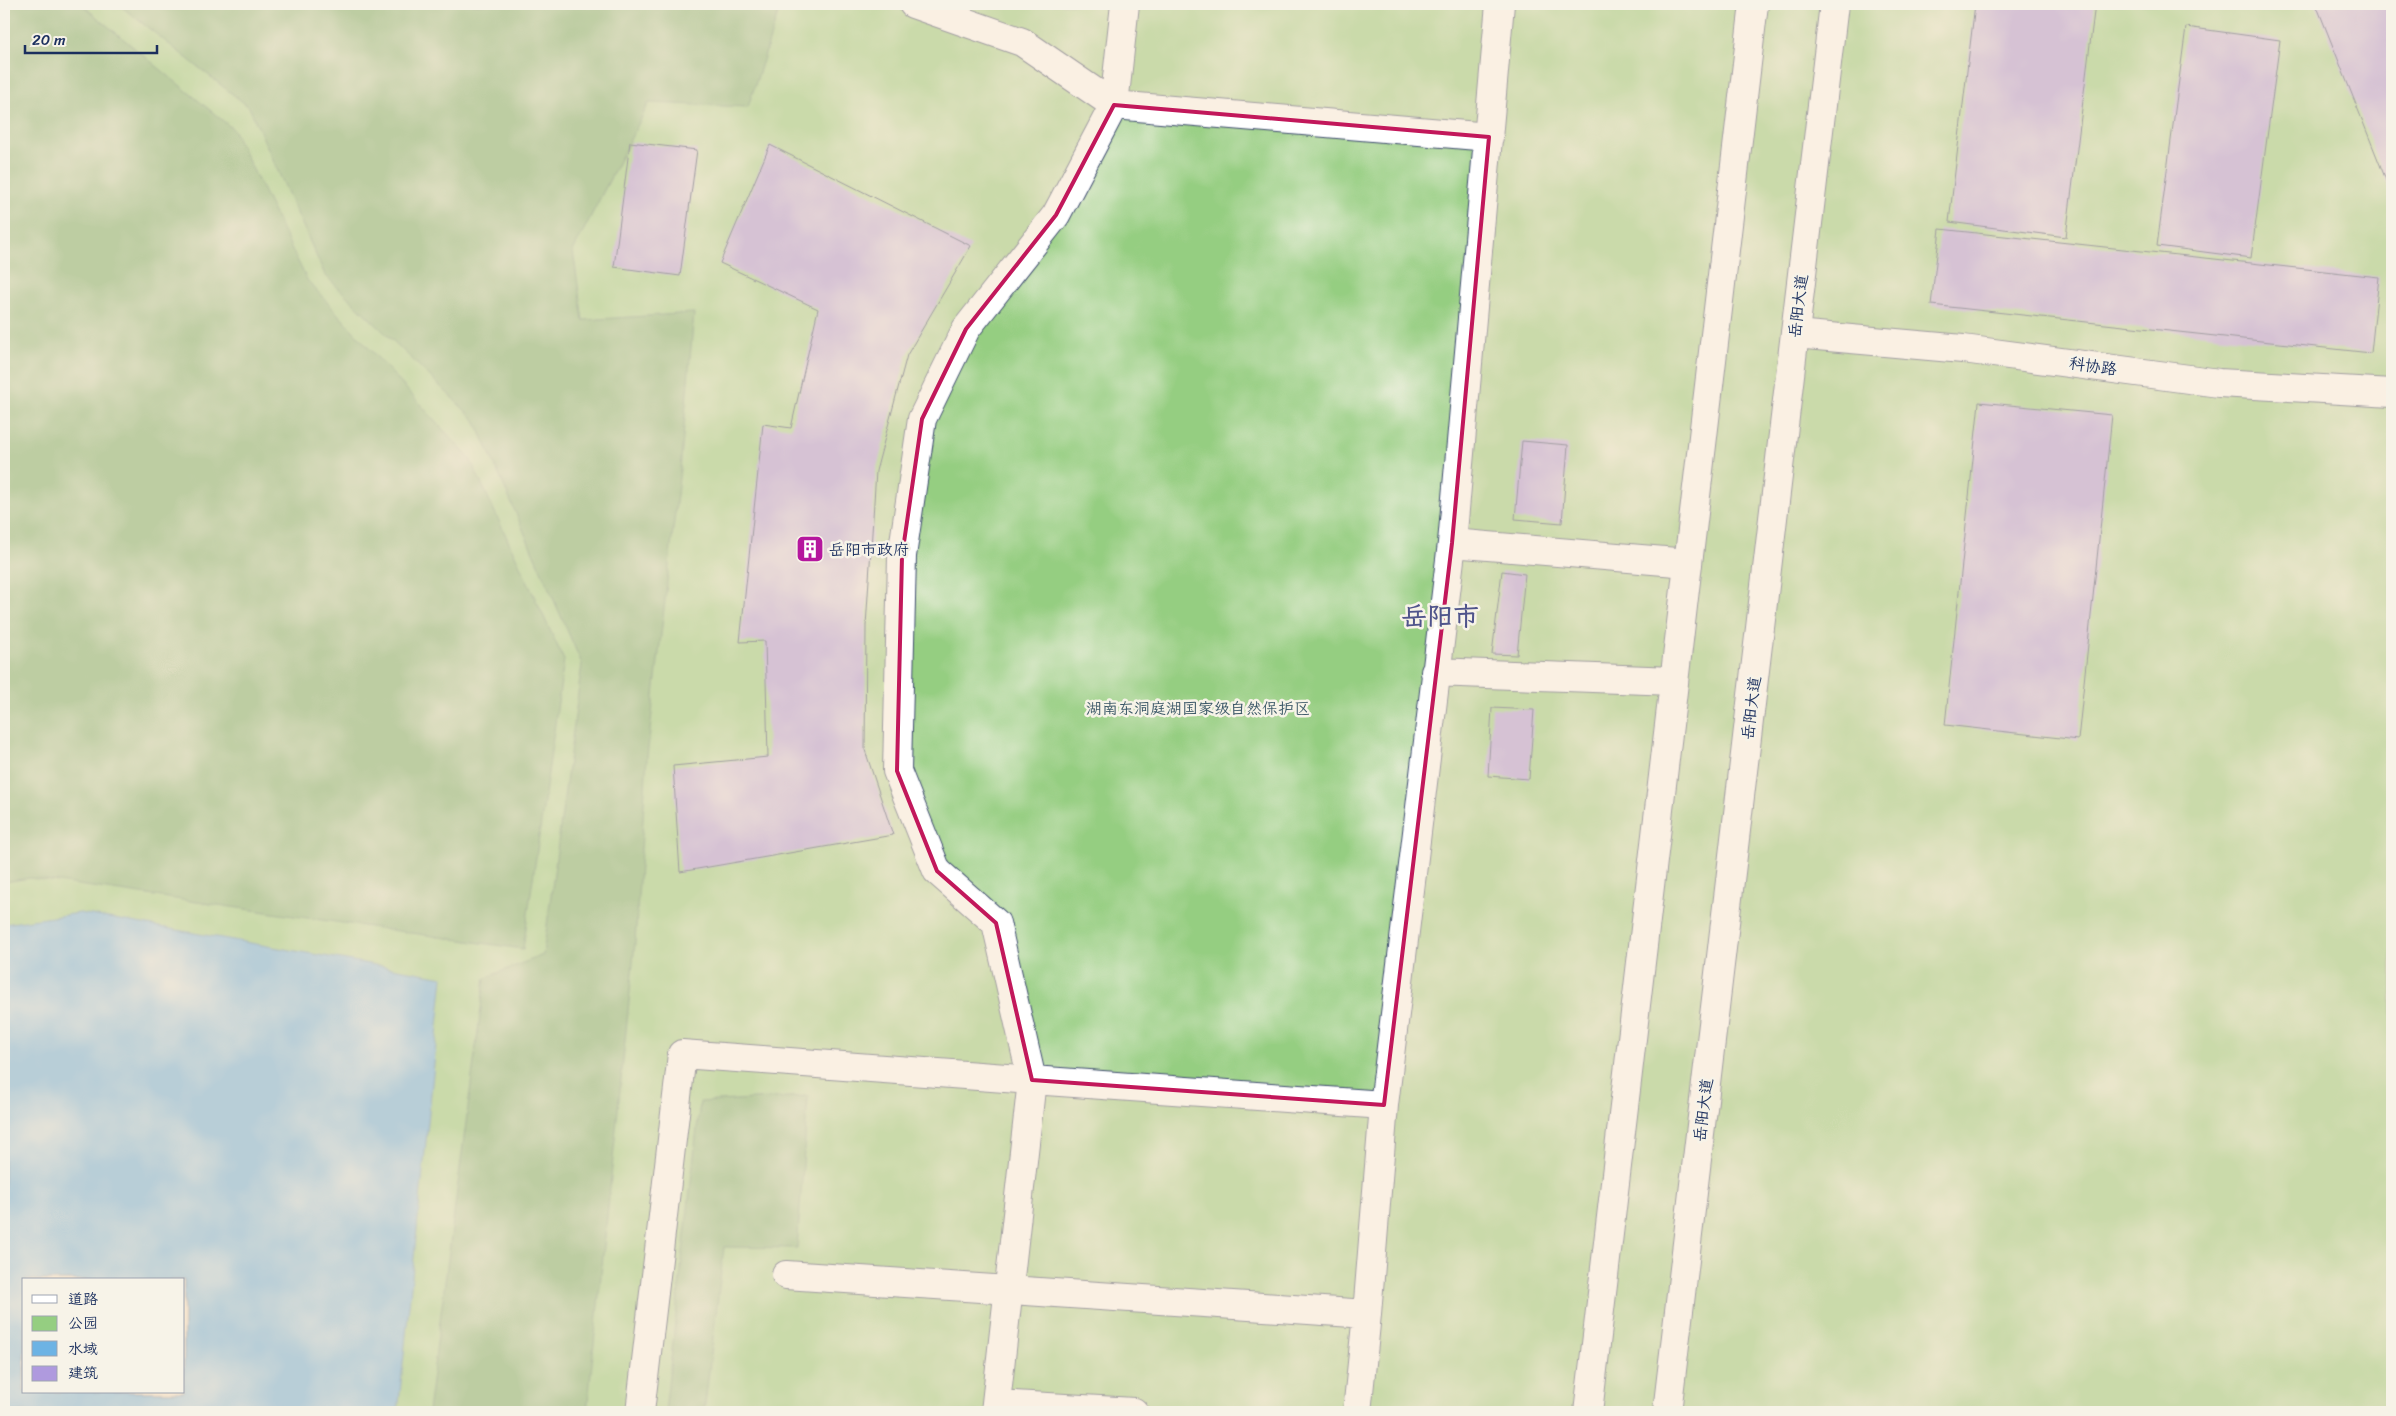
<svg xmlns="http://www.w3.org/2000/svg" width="2396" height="1416" font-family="Sriracha,'LXGW WenKai TC',sans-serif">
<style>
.green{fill:#95ce81;stroke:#587e70;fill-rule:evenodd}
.forest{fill:#78b16f;stroke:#4a7066}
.water{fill:#6db3e4;stroke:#4471a1;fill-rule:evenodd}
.building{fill:#af9ade}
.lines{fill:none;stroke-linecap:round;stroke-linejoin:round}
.minor-casing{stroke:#3c4a6e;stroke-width:30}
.major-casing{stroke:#3c4a6e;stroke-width:30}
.minor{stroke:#fff;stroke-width:28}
.major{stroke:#fff;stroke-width:28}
.marked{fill:none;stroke:#c2185b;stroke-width:4;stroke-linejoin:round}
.labels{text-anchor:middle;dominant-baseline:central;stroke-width:5;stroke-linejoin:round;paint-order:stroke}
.street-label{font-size:16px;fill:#1b2f5e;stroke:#f7f3e8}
.poi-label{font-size:16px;fill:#1b2f5e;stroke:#f7f3e8;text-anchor:start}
.park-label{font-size:16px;fill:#3a5767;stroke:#f7f3e8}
.town-label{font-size:26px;font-weight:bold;fill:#4f548b;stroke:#f7f3e8}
</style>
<rect width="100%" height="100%" fill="#f7f3e8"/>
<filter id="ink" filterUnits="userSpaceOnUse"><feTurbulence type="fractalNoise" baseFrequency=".02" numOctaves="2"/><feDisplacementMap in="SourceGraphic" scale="10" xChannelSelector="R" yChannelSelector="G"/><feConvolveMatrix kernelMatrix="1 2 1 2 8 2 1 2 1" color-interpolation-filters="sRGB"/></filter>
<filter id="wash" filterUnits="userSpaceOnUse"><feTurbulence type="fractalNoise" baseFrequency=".0096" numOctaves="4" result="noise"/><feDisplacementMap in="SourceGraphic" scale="20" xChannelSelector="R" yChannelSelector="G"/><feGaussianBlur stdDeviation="1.12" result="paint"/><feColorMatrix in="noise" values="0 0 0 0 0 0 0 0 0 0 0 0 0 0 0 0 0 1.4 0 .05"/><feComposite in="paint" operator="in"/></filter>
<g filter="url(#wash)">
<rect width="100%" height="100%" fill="#f5e3cc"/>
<path class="green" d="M 4,4 L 2392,4 L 2392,1412 L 4,1412 ZM 24,1280 L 184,1280 L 184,1392 L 24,1392 Z"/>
<path class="forest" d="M 10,4 L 81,4 L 233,129 L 307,280 L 470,459 L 564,660 L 523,949 L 30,878 L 4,882 L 4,7 Z
M 118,4 L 781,4 L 748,107 L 649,103 L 573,251 L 583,320 L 694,313 L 681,460 L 647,757 L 635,943 L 587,1412 L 428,1412 L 485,978 L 543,955 L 582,664 L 475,420 L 325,275 L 249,107 Z
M 808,1096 L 797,1248 L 724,1247 L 704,1412 L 665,1412 L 700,1102 Z"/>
<path class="water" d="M 80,913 L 443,977 L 398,1412 L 4,1412 L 4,924 ZM 24,1280 L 184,1280 L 184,1392 L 24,1392 Z"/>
<g id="blocks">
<path class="building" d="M 1975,4 L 2095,4 L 2066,237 L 1949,222 Z
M 2316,4 L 2392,4 L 2392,195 Z
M 2186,27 L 2280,40 L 2251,258 L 2157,246 Z
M 630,142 L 697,150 L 680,276 L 614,267 Z
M 770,145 L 971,246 L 907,355 L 876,471 L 866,626 L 865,750 L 893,835 L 680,872 L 673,766 L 768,757 L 765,641 L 740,642 L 763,424 L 791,428 L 818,309 L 720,263 Z
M 1940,229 L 2379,277 L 2371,353 L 1931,305 Z
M 1979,402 L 2112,415 L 2078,740 L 1945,725 Z
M 1522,441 L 1568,445 L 1562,523 L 1515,519 Z
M 1502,571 L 1525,574 L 1517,655 L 1492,654 Z
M 1492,708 L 1534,710 L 1529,779 L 1488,776 Z"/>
</g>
</g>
<g filter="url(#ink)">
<use href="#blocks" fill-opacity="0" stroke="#3c4a6e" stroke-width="1"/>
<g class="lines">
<defs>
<path id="minor" d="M 913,4 L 1022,42 L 1114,105 L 1125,4
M 1489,137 L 1114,105 L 1056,215 L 966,329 L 922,419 L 902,556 L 897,771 L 937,871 L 996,923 L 1032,1080 L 1384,1105 L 1452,543 L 1688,563
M 1795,334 L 1963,349 L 2219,383 L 2392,393
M 1452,543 L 1500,4
M 1435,672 L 1674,681
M 786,1275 L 1367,1314
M 996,1404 L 1134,1412
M 640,1412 L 682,1054 L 1032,1080 L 995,1412
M 1357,1412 L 1367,1314 L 1384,1105"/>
<path id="major" d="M 1588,1412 L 1754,4
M 1667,1412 L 1834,4"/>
</defs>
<use href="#minor" class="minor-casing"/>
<use href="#major" class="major-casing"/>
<use href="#minor" class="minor"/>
<use href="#major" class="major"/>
</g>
</g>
<path d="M0 0H2396V1416H0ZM 1114,105 L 1489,137 L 1452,543 L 1384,1105 L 1032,1080 L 996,923 L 937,871 L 897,771 L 902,556 L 922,419 L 966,329 L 1056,215 Z" fill="#f5e3cc" fill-opacity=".55" fill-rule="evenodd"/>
<path class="marked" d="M 1114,105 L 1489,137 L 1452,543 L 1384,1105 L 1032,1080 L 996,923 L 937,871 L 897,771 L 902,556 L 922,419 L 966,329 L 1056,215 Z"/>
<defs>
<symbol id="building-square" viewBox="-11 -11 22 22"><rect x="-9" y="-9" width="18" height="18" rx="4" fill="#b5179e" stroke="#f7f3e8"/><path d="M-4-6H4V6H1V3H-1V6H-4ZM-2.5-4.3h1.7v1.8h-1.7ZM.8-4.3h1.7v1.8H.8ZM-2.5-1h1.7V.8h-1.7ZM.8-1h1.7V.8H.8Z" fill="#fff"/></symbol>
</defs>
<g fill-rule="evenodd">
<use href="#building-square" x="794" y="533" width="32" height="32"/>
</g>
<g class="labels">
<g class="street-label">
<text transform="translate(1798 306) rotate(-83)">岳阳大道</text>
<text transform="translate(2093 366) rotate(8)">科协路</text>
<text transform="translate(1751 708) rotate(-83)">岳阳大道</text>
<text transform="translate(1703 1110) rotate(-83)">岳阳大道</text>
</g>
<g class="poi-label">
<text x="829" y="549">岳阳市政府</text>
</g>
<g class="park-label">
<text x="1198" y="708">湖南东洞庭湖国家级自然保护区</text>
</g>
<g class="town-label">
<text x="1440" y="616">岳阳市</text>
</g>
</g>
<rect width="2396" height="1416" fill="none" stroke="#f7f3e8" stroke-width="20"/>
<rect x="22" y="1278" width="162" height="115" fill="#f7f3e8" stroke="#9fa5b1"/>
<rect x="32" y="1295" width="25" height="8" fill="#ffffff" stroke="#9fa5b1"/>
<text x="68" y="1304" font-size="15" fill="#1b2f5e">道路</text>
<rect x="32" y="1316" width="25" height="15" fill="#95ce81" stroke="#9fa5b1"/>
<text x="68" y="1328" font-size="15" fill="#1b2f5e">公园</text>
<rect x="32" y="1341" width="25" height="15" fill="#6db3e4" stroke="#9fa5b1"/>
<text x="68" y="1354" font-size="15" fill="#1b2f5e">水域</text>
<rect x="32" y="1366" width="25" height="15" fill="#af9ade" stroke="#9fa5b1"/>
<text x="68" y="1378" font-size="15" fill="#1b2f5e">建筑</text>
<path d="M25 45v8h132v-8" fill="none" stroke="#1b2f5e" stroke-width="2.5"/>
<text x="32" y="45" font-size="15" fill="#1b2f5e" stroke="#f7f3e8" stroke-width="4" paint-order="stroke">20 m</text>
</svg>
